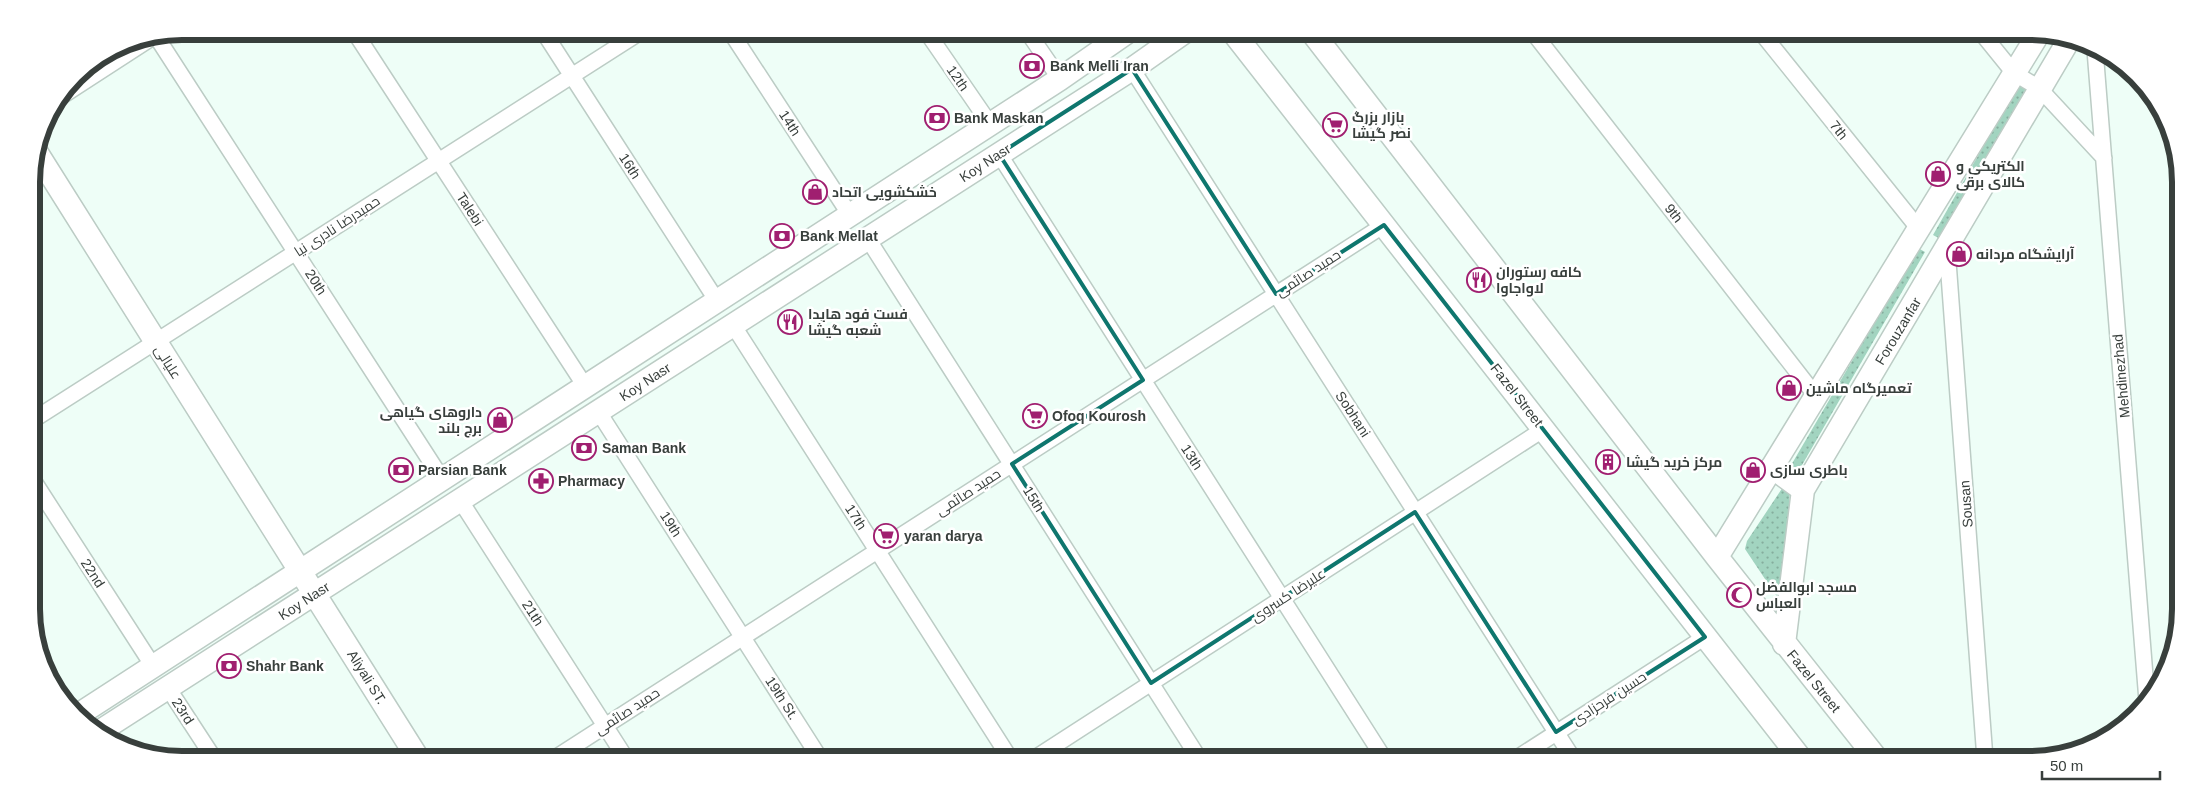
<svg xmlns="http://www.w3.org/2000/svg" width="2212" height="791" font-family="Arial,Cairo,sans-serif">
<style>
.grass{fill:url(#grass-dots)}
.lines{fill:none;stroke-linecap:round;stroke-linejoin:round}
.street-casing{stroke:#bcccc5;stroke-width:18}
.secondary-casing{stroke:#bcccc5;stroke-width:25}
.street{stroke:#fff;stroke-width:15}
.secondary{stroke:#fff;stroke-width:22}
.marked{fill:none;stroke:#0f766e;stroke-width:4;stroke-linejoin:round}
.labels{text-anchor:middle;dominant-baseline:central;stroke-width:5;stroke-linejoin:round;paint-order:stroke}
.poi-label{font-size:14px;font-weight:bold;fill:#383f3c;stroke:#fff;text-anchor:start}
.street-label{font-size:14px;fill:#383f3c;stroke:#fff}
.rim{fill:none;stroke:#383f3c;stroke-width:6}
</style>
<defs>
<pattern id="grass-dots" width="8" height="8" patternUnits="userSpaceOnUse" patternTransform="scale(1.25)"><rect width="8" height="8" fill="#a2d4c0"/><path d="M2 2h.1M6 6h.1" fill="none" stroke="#85ad9d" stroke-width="1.8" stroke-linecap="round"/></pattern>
</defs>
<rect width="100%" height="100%" fill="#eefef7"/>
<path class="grass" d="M 2018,85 L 2027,90 L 1942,240 L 1933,235 Z
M 1918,248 L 1925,252 L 1798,472 L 1790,467 Z
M 1785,484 L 1790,486 L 1786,599 L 1779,600 L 1745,549 L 1747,541 Z"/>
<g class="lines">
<defs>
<path id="street" d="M 354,31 L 585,386
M 543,31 L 717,301
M 730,31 L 850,215
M 926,31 L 990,124
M 1027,31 L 1060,79
M 1532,31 L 1816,396
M 1760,31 L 1919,229
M 1980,31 L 2014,73 L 2039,88 L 2104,158
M 156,36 L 442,479
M 2095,50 L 2147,701
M 1132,69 L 1574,760
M 62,96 L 153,37
M 999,154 L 1385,760
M 868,239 L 1200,760
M 1947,248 L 1985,759
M 733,325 L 1011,760
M 598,411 L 821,760
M 33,420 L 642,31
M 33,480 L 153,666
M 460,500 L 627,760
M 168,688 L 215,760
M 552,760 L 1384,225
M 1032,760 L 1544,429
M 1514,760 L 1705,637"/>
<path id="secondary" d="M 1232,31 L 1801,759
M 1311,31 L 1717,557 L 1877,759
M 37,153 L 419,760
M 1772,467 L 1803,490
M 1717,557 L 2039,33
M 1784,644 L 1803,490 L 2070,38
M 78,715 L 1060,79 L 1129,31
M 102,730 L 1132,69 L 1186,31"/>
</defs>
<use href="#street" class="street-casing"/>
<use href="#secondary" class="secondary-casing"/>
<use href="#street" class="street"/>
<use href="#secondary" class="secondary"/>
</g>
<path class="marked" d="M 1132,69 L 1276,294 L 1384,225 L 1705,637 L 1556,732 L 1415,512 L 1151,683 L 1012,464 L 1143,380 L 999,154 Z"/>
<defs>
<symbol id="bank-ring" viewBox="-11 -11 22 22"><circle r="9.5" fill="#fff" stroke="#a01f70" stroke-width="1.5"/><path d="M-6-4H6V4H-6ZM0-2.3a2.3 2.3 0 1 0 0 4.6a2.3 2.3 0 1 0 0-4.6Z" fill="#a01f70"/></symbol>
<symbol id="supermarket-ring" viewBox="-11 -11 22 22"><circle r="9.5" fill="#fff" stroke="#a01f70" stroke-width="1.5"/><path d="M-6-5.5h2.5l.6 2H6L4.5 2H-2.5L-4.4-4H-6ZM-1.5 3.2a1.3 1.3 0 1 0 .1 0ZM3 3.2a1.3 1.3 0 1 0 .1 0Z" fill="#a01f70"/></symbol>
<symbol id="shop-ring" viewBox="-11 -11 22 22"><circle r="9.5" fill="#fff" stroke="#a01f70" stroke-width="1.5"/><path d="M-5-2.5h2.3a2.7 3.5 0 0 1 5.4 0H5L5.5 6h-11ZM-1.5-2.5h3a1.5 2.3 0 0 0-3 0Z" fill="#a01f70"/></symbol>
<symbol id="restaurant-ring" viewBox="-11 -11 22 22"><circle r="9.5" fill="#fff" stroke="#a01f70" stroke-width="1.5"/><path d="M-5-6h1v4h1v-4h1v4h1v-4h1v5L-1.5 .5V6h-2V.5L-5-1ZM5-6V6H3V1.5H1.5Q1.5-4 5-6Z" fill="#a01f70"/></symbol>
<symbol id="building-ring" viewBox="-11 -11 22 22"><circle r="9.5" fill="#fff" stroke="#a01f70" stroke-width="1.5"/><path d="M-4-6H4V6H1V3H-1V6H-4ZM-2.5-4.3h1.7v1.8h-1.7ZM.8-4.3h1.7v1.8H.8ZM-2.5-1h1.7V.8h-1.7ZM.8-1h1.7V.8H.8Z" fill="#a01f70"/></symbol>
<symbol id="pharmacy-ring" viewBox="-11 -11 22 22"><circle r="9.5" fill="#fff" stroke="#a01f70" stroke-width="1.5"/><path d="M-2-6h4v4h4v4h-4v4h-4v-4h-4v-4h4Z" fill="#a01f70"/></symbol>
<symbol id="mosque-ring" viewBox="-11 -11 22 22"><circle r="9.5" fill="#fff" stroke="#a01f70" stroke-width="1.5"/><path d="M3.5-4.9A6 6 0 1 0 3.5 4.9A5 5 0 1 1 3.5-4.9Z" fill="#a01f70"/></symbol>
</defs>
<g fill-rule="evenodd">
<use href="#bank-ring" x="1018" y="52" width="28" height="28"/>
<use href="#bank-ring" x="923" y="104" width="28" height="28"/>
<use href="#supermarket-ring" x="1321" y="111" width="28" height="28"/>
<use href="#shop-ring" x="1924" y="160" width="28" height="28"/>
<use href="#shop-ring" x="801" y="178" width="28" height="28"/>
<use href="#bank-ring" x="768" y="222" width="28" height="28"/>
<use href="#shop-ring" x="1945" y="240" width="28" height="28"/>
<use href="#restaurant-ring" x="1465" y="266" width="28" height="28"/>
<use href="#restaurant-ring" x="776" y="308" width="28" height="28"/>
<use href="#shop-ring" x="1775" y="374" width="28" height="28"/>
<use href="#supermarket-ring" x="1021" y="402" width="28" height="28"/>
<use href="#shop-ring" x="486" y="406" width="28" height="28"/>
<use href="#bank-ring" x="570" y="434" width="28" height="28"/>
<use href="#building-ring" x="1594" y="448" width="28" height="28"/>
<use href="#bank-ring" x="387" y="456" width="28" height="28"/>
<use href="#shop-ring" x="1739" y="456" width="28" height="28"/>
<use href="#pharmacy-ring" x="527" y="467" width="28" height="28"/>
<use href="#supermarket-ring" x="872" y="522" width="28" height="28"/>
<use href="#mosque-ring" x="1725" y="581" width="28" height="28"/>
<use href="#bank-ring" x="215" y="652" width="28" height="28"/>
</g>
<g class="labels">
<g class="poi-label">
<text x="1050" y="66">Bank Melli Iran</text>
<text x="1352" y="117">بازار بزرگ<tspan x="1352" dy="16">نصر گیشا</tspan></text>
<text x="954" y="118">Bank Maskan</text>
<text x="1956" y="166">الکتریکی و<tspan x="1956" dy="16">کالای برقی</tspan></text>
<text x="832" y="192">خشکشویی اتحاد</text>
<text x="800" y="236">Bank Mellat</text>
<text x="1976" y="254">آرایشگاه مردانه</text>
<text x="1496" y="272">کافه رستوران<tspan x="1496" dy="16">لاواجاوا</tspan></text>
<text x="808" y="314">فست فود هایدا<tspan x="808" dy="16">شعبه گیشا</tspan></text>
<text x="1806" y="388">تعمیرگاه ماشین</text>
<text x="482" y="412" text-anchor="end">داروهای گیاهی<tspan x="482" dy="16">برج بلند</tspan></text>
<text x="1052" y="416">Ofoq Kourosh</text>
<text x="602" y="448">Saman Bank</text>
<text x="1626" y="462">مرکز خرید گیشا</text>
<text x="418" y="470">Parsian Bank</text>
<text x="1770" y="470">باطری سازی</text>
<text x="558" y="481">Pharmacy</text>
<text x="904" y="536">yaran darya</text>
<text x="1756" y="587">مسجد ابوالفضل<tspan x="1756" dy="16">العباس</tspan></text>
<text x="246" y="666">Shahr Bank</text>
</g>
<g class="street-label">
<text transform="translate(958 78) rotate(55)">12th</text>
<text transform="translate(790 123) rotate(57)">14th</text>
<text transform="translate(1839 130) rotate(51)">7th</text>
<text transform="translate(985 163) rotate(-33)">Koy Nasr</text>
<text transform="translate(630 166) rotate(57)">16th</text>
<text transform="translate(470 209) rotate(57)">Talebi</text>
<text transform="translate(1674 213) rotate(52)">9th</text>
<text transform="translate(337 226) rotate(-33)">حمیدرضا نادری نیا</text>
<text transform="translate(1308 273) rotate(-33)">حمید صائمی</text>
<text transform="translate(316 282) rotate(57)">20th</text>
<text transform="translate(1898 331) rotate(-59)">Forouzanfar</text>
<text transform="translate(168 362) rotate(58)">علیالی</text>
<text transform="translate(2121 376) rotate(-95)">Mehdinezhad</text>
<text transform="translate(645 382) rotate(-33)">Koy Nasr</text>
<text transform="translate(1517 395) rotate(52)">Fazel Street</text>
<text transform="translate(1353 414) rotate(57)">Sobhani</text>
<text transform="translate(1192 457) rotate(57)">13th</text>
<text transform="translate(968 492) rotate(-33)">حمید صائمی</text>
<text transform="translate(1034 499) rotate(58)">15th</text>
<text transform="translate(1966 504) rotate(-94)">Sousan</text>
<text transform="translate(856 517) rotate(57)">17th</text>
<text transform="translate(671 524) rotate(57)">19th</text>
<text transform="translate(93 573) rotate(57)">22nd</text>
<text transform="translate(1288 595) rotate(-33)">علیرضا کسروی</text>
<text transform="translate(304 601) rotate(-33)">Koy Nasr</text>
<text transform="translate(533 613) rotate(57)">21th</text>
<text transform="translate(367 677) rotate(58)">Aliyali ST.</text>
<text transform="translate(1814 681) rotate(51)">Fazel Street</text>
<text transform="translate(782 698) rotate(57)">19th St.</text>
<text transform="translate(1609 698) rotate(-33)">حسین فرحزادی</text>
<text transform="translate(183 711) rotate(57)">23rd</text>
<text transform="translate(627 711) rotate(-33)">حمید صائمی</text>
</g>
</g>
<path d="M0 0H2212V791H0ZM182 40H2030A142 142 0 0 1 2172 182V609A142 142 0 0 1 2030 751H182A142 142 0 0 1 40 609V182A142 142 0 0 1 182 40Z" fill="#fff" fill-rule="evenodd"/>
<path class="rim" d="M182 40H2030A142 142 0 0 1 2172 182V609A142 142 0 0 1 2030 751H182A142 142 0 0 1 40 609V182A142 142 0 0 1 182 40Z"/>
<path d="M2042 771v8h118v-8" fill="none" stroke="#383f3c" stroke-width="2.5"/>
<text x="2050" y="771" font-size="15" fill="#383f3c" stroke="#ffffff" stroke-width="4" paint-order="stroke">50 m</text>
</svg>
